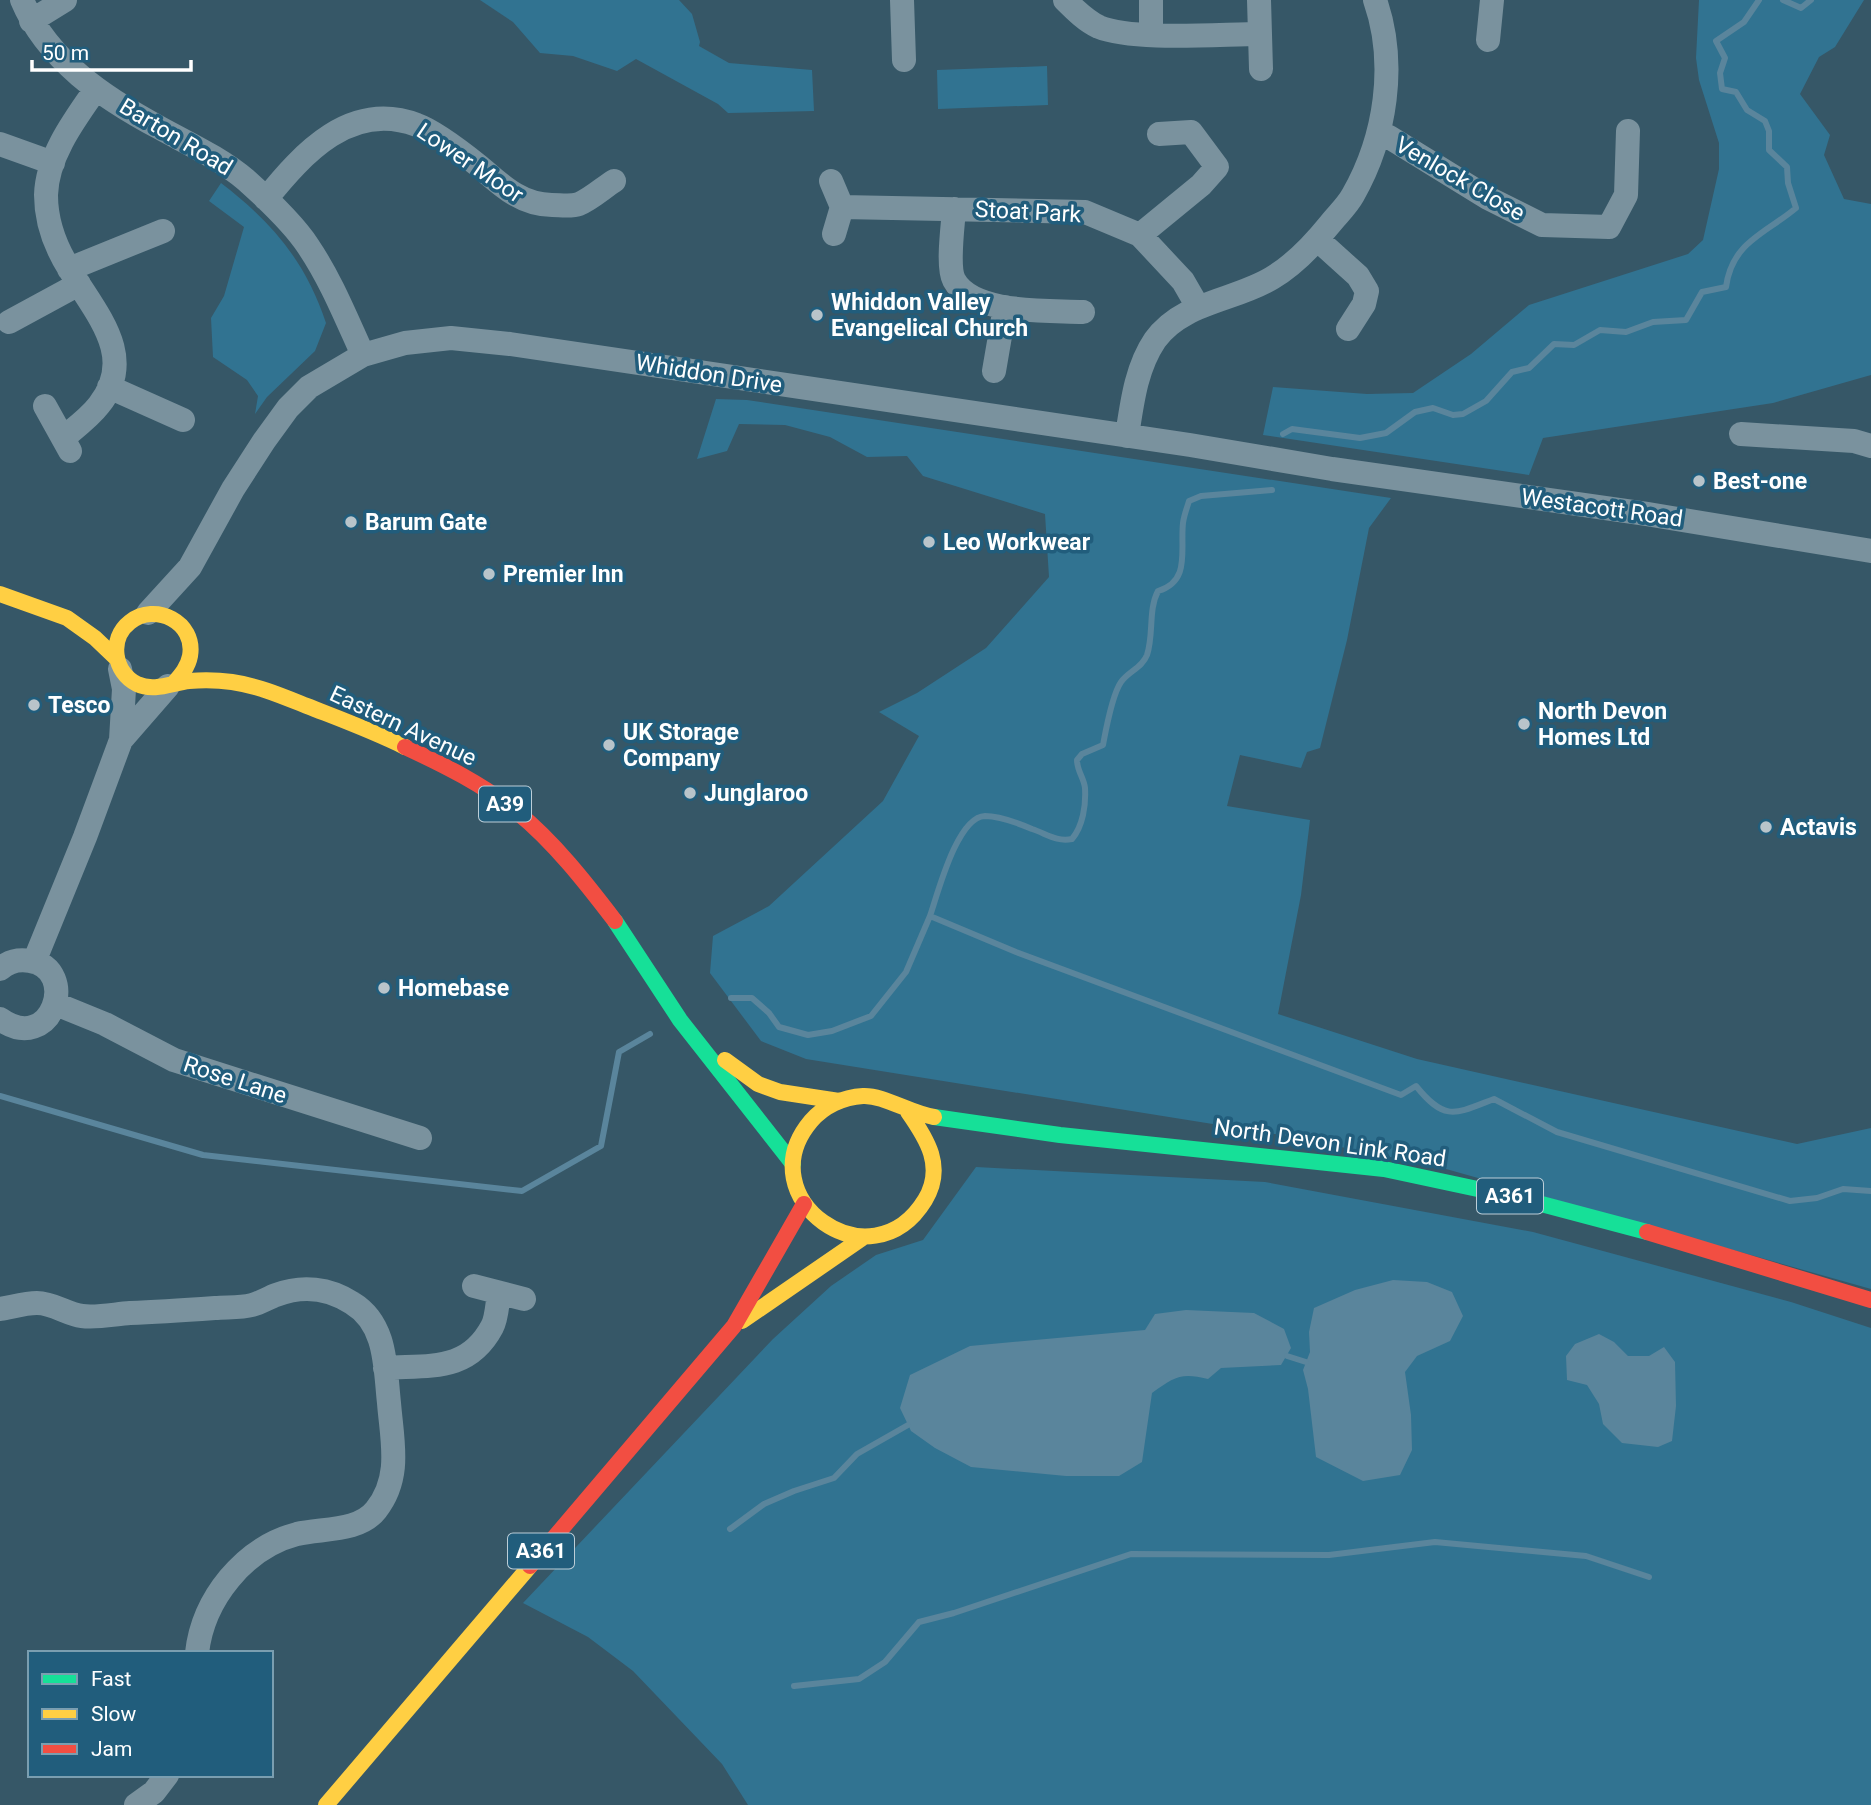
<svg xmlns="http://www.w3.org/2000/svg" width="1871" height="1805" font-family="Roboto,sans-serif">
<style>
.green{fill:#317391}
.water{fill:#5a859c}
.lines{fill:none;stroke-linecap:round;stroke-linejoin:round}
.stream{stroke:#5a859c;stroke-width:6}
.street{stroke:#7a929e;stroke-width:24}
.fast{stroke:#16e098;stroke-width:16}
.slow{stroke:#ffcf43;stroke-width:16}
.jam{stroke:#f24e42;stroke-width:16}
.poi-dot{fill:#b9c4ca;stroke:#215d7c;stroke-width:2.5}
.labels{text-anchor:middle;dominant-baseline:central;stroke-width:7;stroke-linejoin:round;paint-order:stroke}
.shield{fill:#215d7c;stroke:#bcced8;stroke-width:2}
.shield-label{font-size:21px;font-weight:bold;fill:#fff}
.street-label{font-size:23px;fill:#fff;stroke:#215d7c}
.poi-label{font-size:23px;font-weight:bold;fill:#fff;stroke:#215d7c;text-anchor:start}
</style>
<rect width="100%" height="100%" fill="#365767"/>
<path class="green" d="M 480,0 L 679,0 L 692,14 L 700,42 L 699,46 L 729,63 L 812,70 L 814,111 L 728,113 L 718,104 L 636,59 L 617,71 L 573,56 L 540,53 L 513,22 Z
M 1699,0 L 1864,0 L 1835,47 L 1819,57 L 1800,94 L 1830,135 L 1824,155 L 1844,199 L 1871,204 L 1871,375 L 1773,403 L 1543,438 L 1529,475 L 1263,435 L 1273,387 L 1367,394 L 1413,393 L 1471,354 L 1529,305 L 1688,254 L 1703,240 L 1719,169 L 1719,143 L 1699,80 L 1696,58 Z
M 1047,66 L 1048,105 L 938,109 L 937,70 Z
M 221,183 C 272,222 306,262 326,323 L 315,351 L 267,397 L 255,414 L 258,396 L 247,380 L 213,357 L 211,318 L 224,296 L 244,227 L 209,201 Z
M 716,399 L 747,400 L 1391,498 L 1369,528 L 1347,640 L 1320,748 L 1307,752 L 1301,768 L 1240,755 L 1227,806 L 1310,820 L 1301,895 L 1278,1014 L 1417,1059 L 1797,1144 L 1871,1128 L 1871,1289 L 1439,1167 L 1287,1136 L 806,1059 L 761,1041 L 710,973 L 713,936 L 769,906 L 883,801 L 919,736 L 879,712 L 917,693 L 986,648 L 1049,577 L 1045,514 L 923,476 L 907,456 L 867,457 L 830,437 L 785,425 L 739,424 L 727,451 L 697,459 Z
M 976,1167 L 1265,1182 L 1533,1232 L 1791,1302 L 1871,1328 L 1871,1805 L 748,1805 L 722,1764 L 633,1671 L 588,1637 L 523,1603 L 773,1339 L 831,1286 L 876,1255 L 923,1240 Z"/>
<path class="water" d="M 1393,1280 L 1427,1282 L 1452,1292 L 1463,1316 L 1450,1341 L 1417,1356 L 1405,1372 L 1411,1415 L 1412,1450 L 1400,1475 L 1363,1481 L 1316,1457 L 1308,1389 L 1303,1370 L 1310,1352 L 1309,1332 L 1314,1308 L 1355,1290 Z
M 1186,1310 L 1254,1313 L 1284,1329 L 1291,1348 L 1281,1365 L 1221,1368 L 1208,1379 C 1181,1372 1174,1377 1152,1393 L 1142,1462 L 1119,1476 L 1066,1476 L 971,1467 L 935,1448 L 911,1431 L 900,1408 L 910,1375 L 970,1346 L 1145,1330 L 1155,1314 Z
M 1599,1334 L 1614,1342 L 1628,1356 L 1649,1356 L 1664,1347 L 1675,1362 L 1676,1406 L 1672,1441 L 1658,1447 L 1622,1443 L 1603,1424 L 1599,1404 L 1587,1385 L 1567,1380 L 1566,1356 L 1575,1344 Z"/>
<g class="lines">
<path class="stream" d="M 1783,0 L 1801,8 L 1811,0
M 1283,434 L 1292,429 L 1360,438 L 1386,433 L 1415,412 L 1433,408 L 1453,415 L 1463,414 L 1486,401 L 1512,372 L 1529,368 L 1554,344 L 1574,345 L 1600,330 L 1626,332 L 1653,322 L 1686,320 L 1702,292 L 1726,287 C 1732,242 1765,234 1796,208 L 1788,183 L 1787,167 L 1769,150 L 1769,131 L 1765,121 L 1747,110 L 1736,92 L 1722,89 L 1720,73 L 1725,58 L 1716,41 L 1744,22 L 1759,0
M 930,916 C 938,893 957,817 985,816 C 1000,816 1018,823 1032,829 C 1047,834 1056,842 1072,839 C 1083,826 1086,805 1085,788 C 1084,778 1077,771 1077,760 L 1082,754 L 1103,745 C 1106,729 1112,695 1121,682 C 1129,671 1142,668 1147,655 C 1154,634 1148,610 1158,591 C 1191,581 1180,550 1183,523 C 1184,515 1187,508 1189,501 L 1201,496 L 1272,490
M 731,998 L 752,998 L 769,1013 L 779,1027 L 808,1035 L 832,1031 L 871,1016 L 906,972 L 930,916 L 1016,952 L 1401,1095 L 1416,1086 C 1445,1122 1455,1114 1494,1099 L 1557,1132 L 1790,1201 L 1817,1198 L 1843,1189 L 1871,1191
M 0,1096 L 203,1155 L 522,1191 L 601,1146 L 619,1052 L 650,1034
M 1287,1356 L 1306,1362
M 730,1529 L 764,1504 L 794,1491 L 834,1478 L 857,1454 L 908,1425
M 794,1686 L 859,1679 L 885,1662 L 919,1622 L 954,1613 L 1131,1554 L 1329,1555 L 1435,1542 L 1586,1556 L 1649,1577"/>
<path class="street" d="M 22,0 C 47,60 104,98 160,128 C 189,144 220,158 246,180 C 266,198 293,223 308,246 C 331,280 346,318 363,355
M 902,0 L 904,60
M 1065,0 C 1075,10 1086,21 1099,27 C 1133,41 1220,34 1260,34
M 1151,0 L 1151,35
M 1259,0 L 1261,69
M 31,21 L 65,0
M 1488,40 L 1492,0
M 1378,136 L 1389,137 L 1488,198 L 1542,225 L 1609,227 L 1626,195 L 1628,131
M 0,144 L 53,163
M 831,181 L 842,207 L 834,234
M 266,199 C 303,153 351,100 417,125 C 434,131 464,154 479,166 C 501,185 521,205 552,205 C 560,205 571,207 579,204 C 591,199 603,188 614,181
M 842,207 L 1085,212 L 1140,235 L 1183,281 L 1198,307
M 954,209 C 953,226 947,266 954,280 C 973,315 1048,310 1083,312
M 1140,235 L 1201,185 L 1217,167 L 1191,132 L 1159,134
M 1318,240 L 1358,276 L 1367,291 L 1364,304 L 1348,329
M 69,269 L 163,231
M 9,322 L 79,284
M 994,371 L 1005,307
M 109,387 L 183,420
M 45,406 L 70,451
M 1741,434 L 1854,441 L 1871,446
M 1127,436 C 1132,403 1136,368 1155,340 C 1182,302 1234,301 1272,278 C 1294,265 1313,245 1330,224 C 1337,215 1347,206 1353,195 C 1386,137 1397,63 1375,0
M 63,438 C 75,428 89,418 99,405 C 138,356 95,313 70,270 C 56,248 46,221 46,195 C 47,156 75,119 96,89
M 148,613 L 190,567 L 233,489 L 264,441 L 288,408 L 309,387 L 363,355 L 405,343 L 451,338 L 510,344 L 1190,445 L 1332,469 L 1647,514 L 1871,551
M 121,740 L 168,686
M 34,962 L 85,837 L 121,740 L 124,689 L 120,669
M 0,969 C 9,961 19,959 30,961 C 80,969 52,1056 0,1019
M 56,1004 L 105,1024 L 174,1060 L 420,1138
M 474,1286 L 524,1299
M 0,1309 C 12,1307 25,1303 37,1303 C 53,1303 67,1314 82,1316 C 97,1318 115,1314 130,1313 C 158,1312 187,1310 215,1308 C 227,1307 241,1308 252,1305 C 260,1303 268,1298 276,1295 C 302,1285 329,1288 352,1303 C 387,1324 385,1367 389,1403 C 392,1441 402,1477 376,1510 C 359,1532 322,1528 297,1534 C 244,1548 203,1599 197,1653
M 385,1368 C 430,1365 468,1372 492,1327 C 497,1318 497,1304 499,1294
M 136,1805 L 154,1792 L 167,1775"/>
<path class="fast" d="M 615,921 L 680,1020 L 793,1164
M 934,1117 L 1060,1135 L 1384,1169 L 1515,1197 L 1647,1232"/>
<path class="slow" d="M 0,594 L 67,618 L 95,638 L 117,659
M 174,683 C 181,675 188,667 190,656 C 196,622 155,602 130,622 C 108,639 114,673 137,684 C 154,692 172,683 189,681 C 203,680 217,680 232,682 C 259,686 282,696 307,706 C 340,719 373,731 405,747
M 725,1060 L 758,1084 L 780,1092 L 839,1101
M 908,1112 C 927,1139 945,1167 925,1200 C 871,1288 746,1198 811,1121 C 824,1106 843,1097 863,1096 C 884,1095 909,1113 934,1117
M 742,1321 L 864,1237
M 326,1805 L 530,1566"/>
<path class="jam" d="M 405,747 C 444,765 484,785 517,812 C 554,842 586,883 615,921
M 1647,1232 L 1871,1300
M 530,1566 L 734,1326 L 804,1204"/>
</g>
<g class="poi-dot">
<circle cx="817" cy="315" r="7"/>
<circle cx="1699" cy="481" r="7"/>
<circle cx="351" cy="522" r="7"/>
<circle cx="929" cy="542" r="7"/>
<circle cx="489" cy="574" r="7"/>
<circle cx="34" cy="705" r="7"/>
<circle cx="1524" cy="724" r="7"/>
<circle cx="609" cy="745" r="7"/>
<circle cx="690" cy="793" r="7"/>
<circle cx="1766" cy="827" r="7"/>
<circle cx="384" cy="988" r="7"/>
</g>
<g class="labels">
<g class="shield">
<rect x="479" y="786.5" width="52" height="35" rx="5"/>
<rect x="1477" y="1178.5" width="66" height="35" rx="5"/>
<rect x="508" y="1533.5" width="66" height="35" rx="5"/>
</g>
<g class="shield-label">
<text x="505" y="804">A39</text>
<text x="1510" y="1196">A361</text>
<text x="541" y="1551">A361</text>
</g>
<g class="street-label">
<text transform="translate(176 137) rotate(31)">Barton Road</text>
<text transform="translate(470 163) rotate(34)">Lower Moor</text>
<text transform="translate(1460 179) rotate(30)">Venlock Close</text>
<text transform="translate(1028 212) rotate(3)">Stoat Park</text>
<text transform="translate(709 374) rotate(9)">Whiddon Drive</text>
<text transform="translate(1602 508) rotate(8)">Westacott Road</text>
<text transform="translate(403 726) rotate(25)">Eastern Avenue</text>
<text transform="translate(235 1080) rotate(18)">Rose Lane</text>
<text transform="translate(1330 1143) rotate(8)">North Devon Link Road</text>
</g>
<g class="poi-label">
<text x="831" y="302">Whiddon Valley<tspan x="831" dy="26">Evangelical Church</tspan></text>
<text x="1713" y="481">Best-one</text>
<text x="365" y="522">Barum Gate</text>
<text x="943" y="542">Leo Workwear</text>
<text x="503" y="574">Premier Inn</text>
<text x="48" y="705">Tesco</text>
<text x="1538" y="711">North Devon<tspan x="1538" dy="26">Homes Ltd</tspan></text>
<text x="623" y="732">UK Storage<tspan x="623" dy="26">Company</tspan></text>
<text x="704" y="793">Junglaroo</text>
<text x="1780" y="827">Actavis</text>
<text x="398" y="988">Homebase</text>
</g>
</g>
<rect x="28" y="1651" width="245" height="126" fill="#215d7c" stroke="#7a9eb0" stroke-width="2"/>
<rect x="42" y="1674" width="35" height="10" fill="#16e098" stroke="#7a9eb0" stroke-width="2"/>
<text x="91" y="1686" font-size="21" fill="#ffffff">Fast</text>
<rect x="42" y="1709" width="35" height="10" fill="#ffcf43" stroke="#7a9eb0" stroke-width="2"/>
<text x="91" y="1721" font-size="21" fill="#ffffff">Slow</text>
<rect x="42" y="1744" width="35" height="10" fill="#f24e42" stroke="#7a9eb0" stroke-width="2"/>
<text x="91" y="1756" font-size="21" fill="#ffffff">Jam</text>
<path d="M32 60v10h159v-10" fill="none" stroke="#ffffff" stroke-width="3.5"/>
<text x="42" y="60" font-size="21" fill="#ffffff" stroke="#215d7c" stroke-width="5" paint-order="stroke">50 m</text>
</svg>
